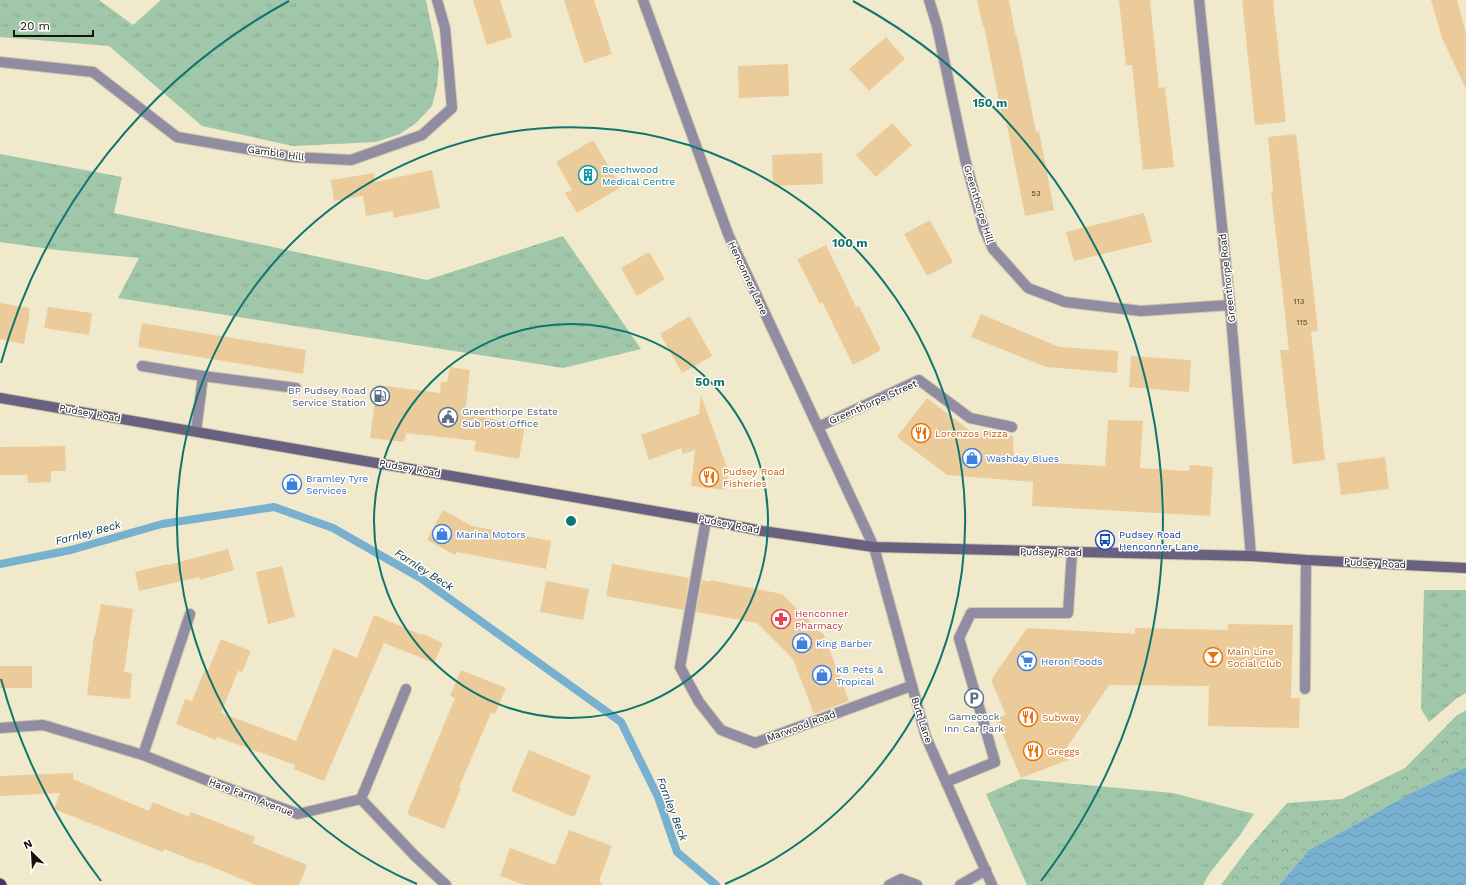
<svg xmlns="http://www.w3.org/2000/svg" width="1466" height="885" font-family="'Work Sans',sans-serif">
<style>
.grass{fill:url(#grass-tufts)}
.forest{fill:url(#forest-crowns)}
.water{fill:url(#water-waves)}
.lines{fill:none;stroke-linecap:round;stroke-linejoin:round}
.stream{stroke:#78b0cf;stroke-width:8}
.building{fill:#eccb9b}
.service-casing{stroke:#cdc7ac;stroke-width:12}
.minor-casing{stroke:#cdc7ac;stroke-width:12}
.tertiary-casing{stroke:#cdc7ac;stroke-width:12}
.secondary-casing{stroke:#cdc7ac;stroke-width:12}
.trunk-casing{stroke:#cdc7ac;stroke-width:13}
.service{stroke:#928ca2;stroke-width:10}
.minor{stroke:#928ca2;stroke-width:10}
.tertiary{stroke:#928ca2;stroke-width:10}
.secondary{stroke:#6a6080;stroke-width:10}
.trunk{stroke:#42345c;stroke-width:11}
.ring{fill:none;stroke:#0f766e;stroke-width:2}
.labels{text-anchor:middle;dominant-baseline:central;stroke-width:3;stroke-linejoin:round;paint-order:stroke}
.number-label{font-size:8px;fill:#4c412e}
.street-label{font-size:10px;fill:#161309;stroke:#fff}
.culture-label{font-size:10px;fill:#0d838f;stroke:#fff;text-anchor:start}
.service-label{font-size:10px;fill:#4e5e75;stroke:#fff;text-anchor:end}
.food-label{font-size:10px;fill:#c56008;stroke:#fff;text-anchor:start}
.shop-label{font-size:10px;fill:#366cbe;stroke:#fff;text-anchor:start}
.transit-label{font-size:10px;fill:#164399;stroke:#fff;text-anchor:start}
.health-label{font-size:10px;fill:#be3a42;stroke:#fff;text-anchor:start}
.water-label{font-size:11px;font-style:italic;fill:#003146;stroke:#fff}
.centre{fill:#0f766e;stroke:#fff;stroke-width:2}
.ring-label{font-size:12px;text-anchor:middle;font-weight:bold;fill:#0f766e;stroke:#fff;stroke-width:3;stroke-linejoin:round;paint-order:stroke}
</style>
<defs>
<pattern id="grass-tufts" width="24" height="20" patternUnits="userSpaceOnUse"><rect width="24" height="20" fill="#a1c7aa"/><path d="M3 7l-1-3M5 7V3M7 7l1-3M15 17l-1-3M17 17v-4M19 17l1-3" fill="none" stroke="#8aaa91"/></pattern>
<pattern id="forest-crowns" width="20" height="18" patternUnits="userSpaceOnUse"><rect width="20" height="18" fill="#a1c7aa"/><path d="M2 6a3 3 0 1 1 6 0M12 15a3 3 0 1 1 6 0" fill="none" stroke="#8aaa91"/></pattern>
<pattern id="water-waves" width="16" height="10" patternUnits="userSpaceOnUse"><rect width="16" height="10" fill="#78b0cf"/><path d="M0 5q4-4 8 0t8 0" fill="none" stroke="#6796b0"/></pattern>
</defs>
<rect width="100%" height="100%" fill="#f0e9cb"/>
<path class="grass" d="M 0,0 L 99,0 L 133,25 L 161,0 L 426,0 L 439,63 L 437,86 L 432,106 L 416,123 L 400,134 L 376,142 L 293,146 L 202,126 L 109,46 L 0,37 Z
M 0,154 L 122,177 L 114,213 L 427,280 L 563,236 L 641,349 L 563,368 L 118,298 L 139,258 L 57,250 L 0,242 Z
M 1424,590 L 1466,590 L 1466,693 L 1456,699 L 1429,722 L 1421,709 Z
M 1021,779 L 1173,793 L 1254,814 L 1240,835 L 1209,874 L 1203,885 L 1027,885 L 986,794 Z"/>
<path class="forest" d="M 1466,710 L 1466,767 L 1415,791 L 1309,850 L 1279,885 L 1221,885 L 1249,847 L 1287,803 L 1342,799 L 1405,768 L 1456,716 Z"/>
<path class="water" d="M 1466,767 L 1466,885 L 1279,885 L 1309,850 L 1415,791 Z"/>
<g class="lines">
<path class="stream" d="M 0,564 L 71,550 L 162,524 L 274,507 L 333,528 L 422,579 L 621,722 L 658,797 L 677,852 L 716,885"/>
</g>
<path class="building" d="M 473,0 L 500,0 L 512,37 L 487,45 Z
M 564,0 L 594,0 L 612,54 L 584,63 Z
M 977,0 L 1009,0 L 1016,37 L 1017,36 L 1036,132 L 1039,131 L 1054,210 L 1025,216 L 1006,120 L 1003,121 L 984,26 L 983,27 Z
M 1119,0 L 1150,0 L 1159,88 L 1165,87 L 1174,167 L 1143,170 L 1132,65 L 1126,65 Z
M 1242,0 L 1273,0 L 1286,122 L 1255,125 Z
M 1431,0 L 1457,0 L 1466,33 L 1466,89 L 1442,38 Z
M 886,37 L 905,59 L 869,91 L 849,69 Z
M 788,64 L 789,96 L 739,98 L 738,66 Z
M 892,123 L 912,145 L 876,177 L 856,155 Z
M 1296,134 L 1318,331 L 1311,332 L 1325,460 L 1293,464 L 1280,350 L 1289,350 L 1271,191 L 1273,191 L 1268,137 Z
M 593,140 L 621,187 L 577,213 L 565,193 L 572,190 L 556,162 Z
M 822,153 L 823,184 L 773,186 L 772,155 Z
M 432,170 L 440,208 L 394,218 L 393,211 L 366,216 L 363,196 L 334,201 L 331,180 L 374,173 L 375,182 Z
M 1144,213 L 1152,242 L 1074,261 L 1066,232 Z
M 930,220 L 953,262 L 927,276 L 904,234 Z
M 826,245 L 856,307 L 859,306 L 881,350 L 853,365 L 822,302 L 820,304 L 797,259 Z
M 649,252 L 665,279 L 637,296 L 621,268 Z
M 0,303 L 29,308 L 29,318 L 24,344 L 0,339 Z
M 48,307 L 92,313 L 89,335 L 44,328 Z
M 981,314 L 1059,347 L 1118,351 L 1117,373 L 1046,367 L 971,337 Z
M 690,316 L 712,356 L 682,373 L 660,334 Z
M 142,323 L 306,350 L 303,374 L 138,347 Z
M 1131,356 L 1191,360 L 1189,392 L 1129,387 Z
M 450,367 L 470,370 L 465,414 L 525,425 L 519,459 L 474,451 L 476,441 L 406,433 L 404,442 L 370,438 L 377,385 L 440,393 L 441,382 L 447,382 Z
M 701,396 L 728,470 L 726,490 L 691,486 L 695,450 L 683,454 L 681,448 L 649,460 L 641,435 L 699,414 Z
M 927,398 L 973,433 L 1013,436 L 1014,461 L 1105,466 L 1108,420 L 1143,421 L 1140,468 L 1189,471 L 1190,465 L 1213,467 L 1210,516 L 1032,506 L 1033,482 L 947,475 L 897,437 Z
M 65,446 L 66,471 L 51,471 L 51,482 L 28,483 L 27,475 L 0,475 L 0,447 Z
M 1385,457 L 1389,489 L 1341,495 L 1337,463 Z
M 443,510 L 472,526 L 551,541 L 546,569 L 457,552 L 455,555 L 427,540 Z
M 228,549 L 234,570 L 200,580 L 199,577 L 139,591 L 135,572 L 168,564 L 168,565 Z
M 612,564 L 689,578 L 684,610 L 606,596 Z
M 282,566 L 295,617 L 268,624 L 256,572 Z
M 702,580 L 710,582 L 710,580 L 782,594 L 824,635 L 849,701 L 814,714 L 793,659 L 757,623 L 696,612 Z
M 546,581 L 589,589 L 583,620 L 540,612 Z
M 101,604 L 133,609 L 124,672 L 132,673 L 130,699 L 87,695 L 94,635 L 95,636 Z
M 374,615 L 422,635 L 423,634 L 443,643 L 434,663 L 384,643 L 324,781 L 294,769 L 295,765 L 217,737 L 216,740 L 176,724 L 185,699 L 192,701 L 205,669 L 208,671 L 221,639 L 251,651 L 242,672 L 238,671 L 221,713 L 296,741 L 334,648 L 357,658 Z
M 1228,624 L 1293,625 L 1291,698 L 1300,698 L 1299,728 L 1208,726 L 1209,686 L 1109,685 L 1064,752 L 1068,760 L 1021,778 L 996,719 L 1006,715 L 991,680 L 1027,628 L 1135,634 L 1135,628 L 1228,630 Z
M 0,666 L 32,666 L 32,688 L 0,688 Z
M 461,670 L 506,688 L 495,714 L 491,713 L 459,787 L 461,788 L 444,829 L 407,814 L 455,698 L 450,696 Z
M 529,750 L 591,776 L 574,817 L 511,791 Z
M 73,773 L 73,779 L 149,811 L 153,802 L 189,817 L 191,812 L 255,837 L 252,843 L 307,865 L 299,885 L 256,885 L 200,862 L 199,863 L 164,849 L 163,852 L 54,809 L 60,793 L 0,796 L 0,776 Z
M 569,830 L 612,846 L 599,881 L 602,883 L 602,885 L 525,885 L 500,876 L 510,848 L 555,865 Z"/>
<g class="lines">
<defs>
<path id="service" d="M 142,366 L 203,376 L 196,431
M 203,376 L 296,388
M 818,427 L 919,380 L 970,418 L 1012,427
M 706,520 L 680,667 L 699,702 L 721,730 L 755,743 L 911,686
M 1305,689 L 1306,560
M 946,782 L 995,762 L 959,638 L 971,613 L 1068,613 L 1072,552
M 889,885 L 901,879 L 917,885
M 960,885 L 986,870"/>
<path id="minor" d="M 929,0 L 937,26 L 965,159 L 984,229 L 993,249 L 1028,288 L 1065,302 L 1141,311 L 1230,305
M 1199,0 L 1230,305 L 1251,556
M 0,62 L 93,72 L 177,137 L 293,157 L 351,160 L 422,135 L 452,108 L 445,28 L 437,0
M 0,728 L 43,725 L 143,755 L 206,780 L 298,814 L 361,799 L 415,856 L 446,885
M 143,755 L 190,614
M 361,799 L 406,689"/>
<path id="tertiary" d="M 643,0 L 728,234 L 874,547 L 926,737 L 992,885"/>
<path id="secondary" d="M 0,398 L 706,520 L 762,531 L 874,547 L 1251,556 L 1306,560 L 1466,568"/>
<path id="trunk" d="M 0,884 L 1,885"/>
</defs>
<use href="#service" class="service-casing"/>
<use href="#minor" class="minor-casing"/>
<use href="#tertiary" class="tertiary-casing"/>
<use href="#secondary" class="secondary-casing"/>
<use href="#trunk" class="trunk-casing"/>
<use href="#service" class="service"/>
<use href="#minor" class="minor"/>
<use href="#tertiary" class="tertiary"/>
<use href="#secondary" class="secondary"/>
<use href="#trunk" class="trunk"/>
</g>
<g class="ring">
<circle cx="571" cy="521" r="197"/>
<path d="M417 884A394 394 0 1 1 725 884"/>
<path d="M101 881A592 592 0 0 1 1 679M1 363A592 592 0 0 1 289 1M853 1A592 592 0 0 1 1041 881"/>
</g>
<defs>
<symbol id="building-ring" viewBox="-11 -11 22 22"><circle r="9.5" fill="#fff" stroke="#0f9aa8" stroke-width="1.5"/><path d="M-4-6H4V6H1V3H-1V6H-4ZM-2.5-4.3h1.7v1.8h-1.7ZM.8-4.3h1.7v1.8H.8ZM-2.5-1h1.7V.8h-1.7ZM.8-1h1.7V.8H.8Z" fill="#0f9aa8"/></symbol>
<symbol id="fuel-ring" viewBox="-11 -11 22 22"><circle r="9.5" fill="#fff" stroke="#5c6f8a" stroke-width="1.5"/><path d="M-5.5-6h7V0h2V4h1.3V-2.5L3-4.5l.8-.8L6-3V5H2.5V1h-1V6h-7ZM-4.2-4.7v3.2H.2V-4.7Z" fill="#5c6f8a"/></symbol>
<symbol id="civic-ring" viewBox="-11 -11 22 22"><circle r="9.5" fill="#fff" stroke="#5c6f8a" stroke-width="1.5"/><path d="M-.6-6.5H3V-4.5H.6V-3L4-1V1h2V6H-6V1h2V-1L-.6-3ZM-1.2 2.5V6h2.4V2.5Z" fill="#5c6f8a"/></symbol>
<symbol id="restaurant-ring" viewBox="-11 -11 22 22"><circle r="9.5" fill="#fff" stroke="#e8710a" stroke-width="1.5"/><path d="M-5-6h1v4h1v-4h1v4h1v-4h1v5L-1.5 .5V6h-2V.5L-5-1ZM5-6V6H3V1.5H1.5Q1.5-4 5-6Z" fill="#e8710a"/></symbol>
<symbol id="shop-ring" viewBox="-11 -11 22 22"><circle r="9.5" fill="#fff" stroke="#3f7fe0" stroke-width="1.5"/><path d="M-5-2.5h2.3a2.7 3.5 0 0 1 5.4 0H5L5.5 6h-11ZM-1.5-2.5h3a1.5 2.3 0 0 0-3 0Z" fill="#3f7fe0"/></symbol>
<symbol id="bus-ring" viewBox="-11 -11 22 22"><circle r="9.5" fill="#fff" stroke="#1a4fb4" stroke-width="1.5"/><path d="M-5-6H5V4H4V6H2V4H-2V6H-4V4H-5ZM-3.5-4V0h7V-4ZM-3.5 1.2v1.5H-2V1.2ZM2 1.2v1.5H3.5V1.2Z" fill="#1a4fb4"/></symbol>
<symbol id="pharmacy-ring" viewBox="-11 -11 22 22"><circle r="9.5" fill="#fff" stroke="#e0444e" stroke-width="1.5"/><path d="M-2-6h4v4h4v4h-4v4h-4v-4h-4v-4h4Z" fill="#e0444e"/></symbol>
<symbol id="bar-ring" viewBox="-11 -11 22 22"><circle r="9.5" fill="#fff" stroke="#e8710a" stroke-width="1.5"/><path d="M-6-5H6L.8 .8V4.5H3.5V6h-7V4.5H-.8V.8Z" fill="#e8710a"/></symbol>
<symbol id="supermarket-ring" viewBox="-11 -11 22 22"><circle r="9.5" fill="#fff" stroke="#3f7fe0" stroke-width="1.5"/><path d="M-6-5.5h2.5l.6 2H6L4.5 2H-2.5L-4.4-4H-6ZM-1.5 3.2a1.3 1.3 0 1 0 .1 0ZM3 3.2a1.3 1.3 0 1 0 .1 0Z" fill="#3f7fe0"/></symbol>
<symbol id="parking-ring" viewBox="-11 -11 22 22"><circle r="9.5" fill="#fff" stroke="#5c6f8a" stroke-width="1.5"/><path d="M-3.5-5.5H1a3.5 3.5 0 0 1 0 7H-1V5.5H-3.5ZM-1-3.4V-.6H.8a1.4 1.4 0 0 0 0-2.8Z" fill="#5c6f8a"/></symbol>
</defs>
<g fill-rule="evenodd">
<use href="#building-ring" x="577" y="164" width="22" height="22"/>
<use href="#fuel-ring" x="369" y="385" width="22" height="22"/>
<use href="#civic-ring" x="437" y="406" width="22" height="22"/>
<use href="#restaurant-ring" x="910" y="422" width="22" height="22"/>
<use href="#shop-ring" x="961" y="447" width="22" height="22"/>
<use href="#restaurant-ring" x="698" y="466" width="22" height="22"/>
<use href="#shop-ring" x="281" y="473" width="22" height="22"/>
<use href="#shop-ring" x="431" y="523" width="22" height="22"/>
<use href="#bus-ring" x="1094" y="529" width="22" height="22"/>
<use href="#pharmacy-ring" x="770" y="608" width="22" height="22"/>
<use href="#shop-ring" x="791" y="632" width="22" height="22"/>
<use href="#bar-ring" x="1202" y="646" width="22" height="22"/>
<use href="#supermarket-ring" x="1016" y="650" width="22" height="22"/>
<use href="#shop-ring" x="811" y="664" width="22" height="22"/>
<use href="#parking-ring" x="963" y="687" width="22" height="22"/>
<use href="#restaurant-ring" x="1017" y="706" width="22" height="22"/>
<use href="#restaurant-ring" x="1022" y="740" width="22" height="22"/>
</g>
<g class="labels">
<g class="number-label">
<text x="1036" y="193">53</text>
<text x="1299" y="301">113</text>
<text x="1302" y="322">115</text>
</g>
<g class="street-label">
<text transform="translate(276 153) rotate(8)">Gamble Hill</text>
<text transform="translate(979 204) rotate(73)">Greenthorpe Hill</text>
<text transform="translate(748 278) rotate(65)">Henconner Lane</text>
<text transform="translate(1227 278) rotate(-96)">Greenthorpe Road</text>
<text transform="translate(873 402) rotate(-24)">Greenthorpe Street</text>
<text transform="translate(90 413) rotate(10)">Pudsey Road</text>
<text transform="translate(410 468) rotate(10)">Pudsey Road</text>
<text transform="translate(729 524) rotate(11)">Pudsey Road</text>
<text transform="translate(1051 552) rotate(1)">Pudsey Road</text>
<text transform="translate(1375 563) rotate(3)">Pudsey Road</text>
<text transform="translate(922 720) rotate(72)">Butt Lane</text>
<text transform="translate(801 726) rotate(-20)">Marwood Road</text>
<text transform="translate(251 797) rotate(21)">Hare Farm Avenue</text>
</g>
<g class="culture-label">
<text x="602" y="169">Beechwood<tspan x="602" dy="12">Medical Centre</tspan></text>
</g>
<g class="service-label">
<text x="366" y="390">BP Pudsey Road<tspan x="366" dy="12">Service Station</tspan></text>
<text x="462" y="411" text-anchor="start">Greenthorpe Estate<tspan x="462" dy="12">Sub Post Office</tspan></text>
<text x="974" y="716" text-anchor="middle">Gamecock<tspan x="974" dy="12">Inn Car Park</tspan></text>
</g>
<g class="food-label">
<text x="935" y="433">Lorenzos Pizza</text>
<text x="723" y="471">Pudsey Road<tspan x="723" dy="12">Fisheries</tspan></text>
<text x="1227" y="651">Main Line<tspan x="1227" dy="12">Social Club</tspan></text>
<text x="1042" y="717">Subway</text>
<text x="1047" y="751">Greggs</text>
</g>
<g class="shop-label">
<text x="986" y="458">Washday Blues</text>
<text x="306" y="478">Bramley Tyre<tspan x="306" dy="12">Services</tspan></text>
<text x="456" y="534">Marina Motors</text>
<text x="816" y="643">King Barber</text>
<text x="1041" y="661">Heron Foods</text>
<text x="836" y="669">KB Pets &amp;<tspan x="836" dy="12">Tropical</tspan></text>
</g>
<g class="transit-label">
<text x="1119" y="534">Pudsey Road<tspan x="1119" dy="12">Henconner Lane</tspan></text>
</g>
<g class="health-label">
<text x="795" y="613">Henconner<tspan x="795" dy="12">Pharmacy</tspan></text>
</g>
<g class="water-label">
<text transform="translate(88 533) rotate(-15)">Farnley Beck</text>
<text transform="translate(424 570) rotate(33)">Farnley Beck</text>
<text transform="translate(672 809) rotate(69)">Farnley Beck</text>
</g>
</g>
<circle cx="571" cy="521" r="6" class="centre"/>
<g class="ring-label">
<text x="990" y="107">150 m</text>
<text x="850" y="247">100 m</text>
<text x="710" y="386">50 m</text>
</g>
<g transform="translate(32 853) rotate(335)" stroke="#ffffff" stroke-width="3" paint-order="stroke">
<path d="M0-3L7 15L0 10L-7 15Z" fill="#161309"/>
<text y="-6" font-size="11" font-weight="bold" text-anchor="middle" fill="#161309">N</text>
</g>
<path d="M14 30v6h79v-6" fill="none" stroke="#161309" stroke-width="2"/>
<text x="20" y="30" font-size="12" fill="#161309" stroke="#ffffff" stroke-width="3" paint-order="stroke">20 m</text>
</svg>
